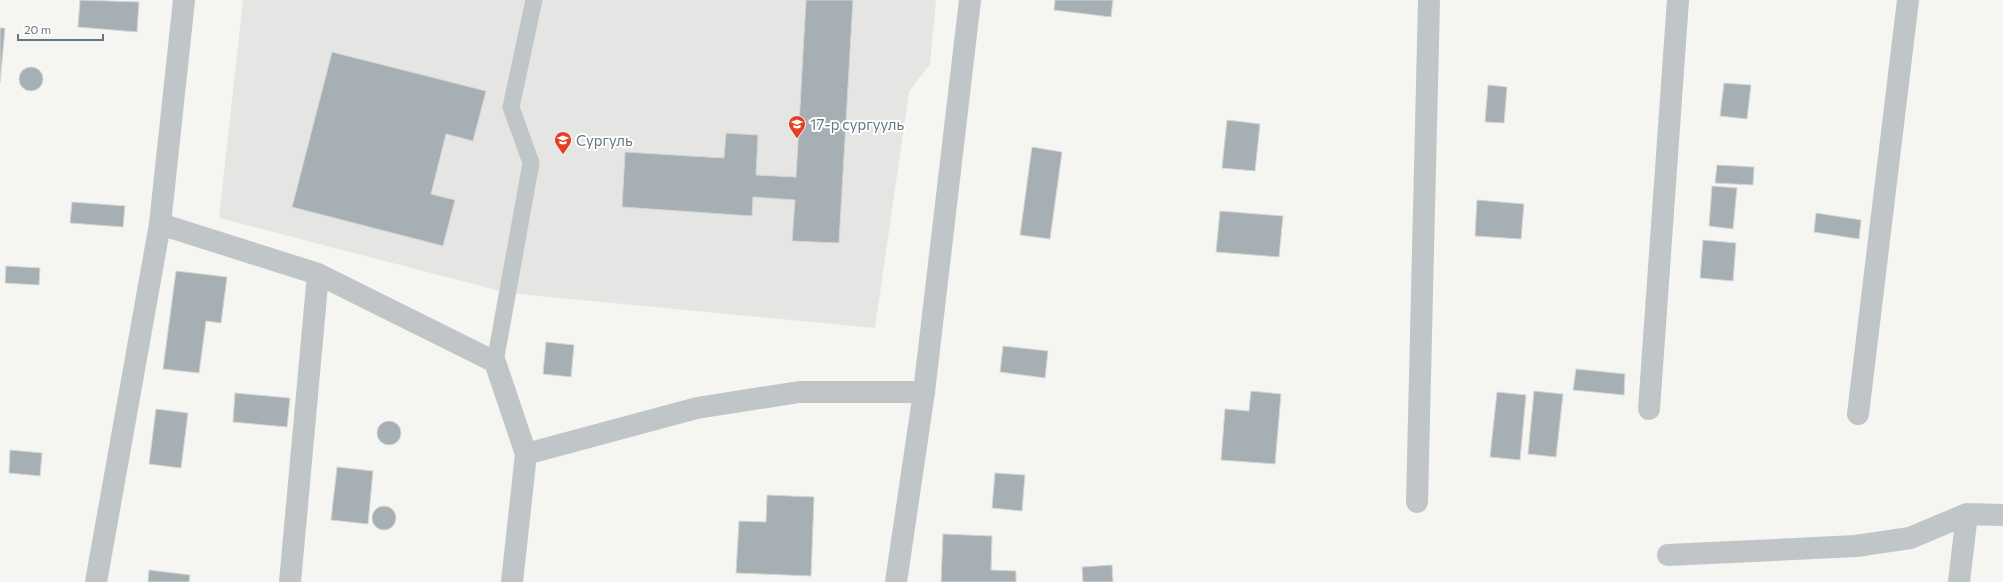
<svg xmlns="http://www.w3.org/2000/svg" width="2003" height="582" font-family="Commissioner,sans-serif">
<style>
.built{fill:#e5e6e4}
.building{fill:#a6b0b4;stroke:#d6d6d4}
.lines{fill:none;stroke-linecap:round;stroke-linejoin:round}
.service{stroke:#c0c5c7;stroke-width:17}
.minor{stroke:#c0c5c7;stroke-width:22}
.tertiary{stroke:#c0c5c7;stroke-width:22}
.labels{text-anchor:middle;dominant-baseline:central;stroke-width:4;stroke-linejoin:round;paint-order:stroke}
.poi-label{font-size:15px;fill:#647782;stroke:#fff;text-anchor:start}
</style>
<rect width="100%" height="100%" fill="#f5f5f1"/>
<path class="built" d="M 243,0 L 936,0 L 930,64 L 909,92 L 875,328 L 508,293 L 219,218 Z"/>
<path class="building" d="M 80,0 L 139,2 L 137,32 L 78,27 Z
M 806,0 L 853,0 L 839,243 L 792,241 L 795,200 L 753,197 L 752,216 L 622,207 L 625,152 L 724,158 L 726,133 L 758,135 L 756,175 L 796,177 Z
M 1055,0 L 1113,0 L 1111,17 L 1054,10 Z
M 0,28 L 5,28 L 0,83 Z
M 332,52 L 486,91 L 473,141 L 446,134 L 431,194 L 455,200 L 443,246 L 292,207 Z
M19 79a12 12 0 1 1 24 0a12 12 0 1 1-24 0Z
M 1724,83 L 1751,85 L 1747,119 L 1720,116 Z
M 1488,85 L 1507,87 L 1504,123 L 1485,122 Z
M 1227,120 L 1260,124 L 1255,171 L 1222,168 Z
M 1032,147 L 1062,152 L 1050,239 L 1020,235 Z
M 1717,165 L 1754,167 L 1753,185 L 1715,183 Z
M 1712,186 L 1737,188 L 1733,229 L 1709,226 Z
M 1477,200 L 1524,204 L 1521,239 L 1475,236 Z
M 72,202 L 125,206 L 123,227 L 70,223 Z
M 1220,211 L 1283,216 L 1279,257 L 1216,252 Z
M 1816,213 L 1861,220 L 1859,239 L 1814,232 Z
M 1703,240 L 1736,243 L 1733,281 L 1700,278 Z
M 6,266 L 40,268 L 39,285 L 5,283 Z
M 176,271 L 227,277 L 221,323 L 206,321 L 199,373 L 163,369 Z
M 546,342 L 574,345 L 571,377 L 543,374 Z
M 1003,346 L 1048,351 L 1045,378 L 1000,372 Z
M 1576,369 L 1625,374 L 1624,395 L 1573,390 Z
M 1251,391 L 1281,394 L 1275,464 L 1221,460 L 1225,409 L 1249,411 Z
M 1534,391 L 1563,394 L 1556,457 L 1528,454 Z
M 1497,392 L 1526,395 L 1520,460 L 1490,457 Z
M 235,393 L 290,398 L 287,427 L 233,422 Z
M 156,409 L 188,413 L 181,468 L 149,464 Z
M377 433a12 12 0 1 1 24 0a12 12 0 1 1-24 0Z
M 10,450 L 42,453 L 40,476 L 9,473 Z
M 337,467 L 373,471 L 368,524 L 331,520 Z
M 995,473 L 1025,475 L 1022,511 L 992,508 Z
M 767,495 L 814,497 L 811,576 L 736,573 L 739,521 L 766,522 Z
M372 518a12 12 0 1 1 24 0a12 12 0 1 1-24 0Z
M 943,534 L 992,536 L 991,570 L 1016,571 L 1016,582 L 941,582 Z
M 1112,565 L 1113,582 L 1083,582 L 1082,567 Z
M 149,570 L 190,575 L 189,582 L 148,582 Z"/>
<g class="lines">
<path class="service" d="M 495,362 L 531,163 L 511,107 L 534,0"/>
<path class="minor" d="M 160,224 L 318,274 L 495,362 L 526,454 L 697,408 L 799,392 L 924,392
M 1649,409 L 1678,0
M 1858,414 L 1908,0
M 1417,502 L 1429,0
M 1668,555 L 1856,546 L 1910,538 L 1967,514 L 2003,515
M 96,582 L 160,224 L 184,0
M 290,582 L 318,274
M 512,582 L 526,454
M 1959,582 L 1967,514"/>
<path class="tertiary" d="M 896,582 L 924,392 L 970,0"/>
</g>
<defs>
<symbol id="school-pin" viewBox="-11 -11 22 30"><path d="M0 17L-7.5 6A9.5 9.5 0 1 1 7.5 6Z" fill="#e14024" stroke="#fff"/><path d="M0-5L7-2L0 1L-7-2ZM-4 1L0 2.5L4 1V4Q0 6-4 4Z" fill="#fff"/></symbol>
</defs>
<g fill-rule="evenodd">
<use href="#school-pin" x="787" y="114" width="20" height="27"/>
<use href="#school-pin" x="553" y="130" width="20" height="27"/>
</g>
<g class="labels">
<g class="poi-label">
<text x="810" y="124">17-р сургууль</text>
<text x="576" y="140">Сургуль</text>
</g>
</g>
<path d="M18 34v6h85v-6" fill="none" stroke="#647782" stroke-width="2"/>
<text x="24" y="34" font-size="12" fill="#647782" stroke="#ffffff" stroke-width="3" paint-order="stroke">20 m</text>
</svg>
